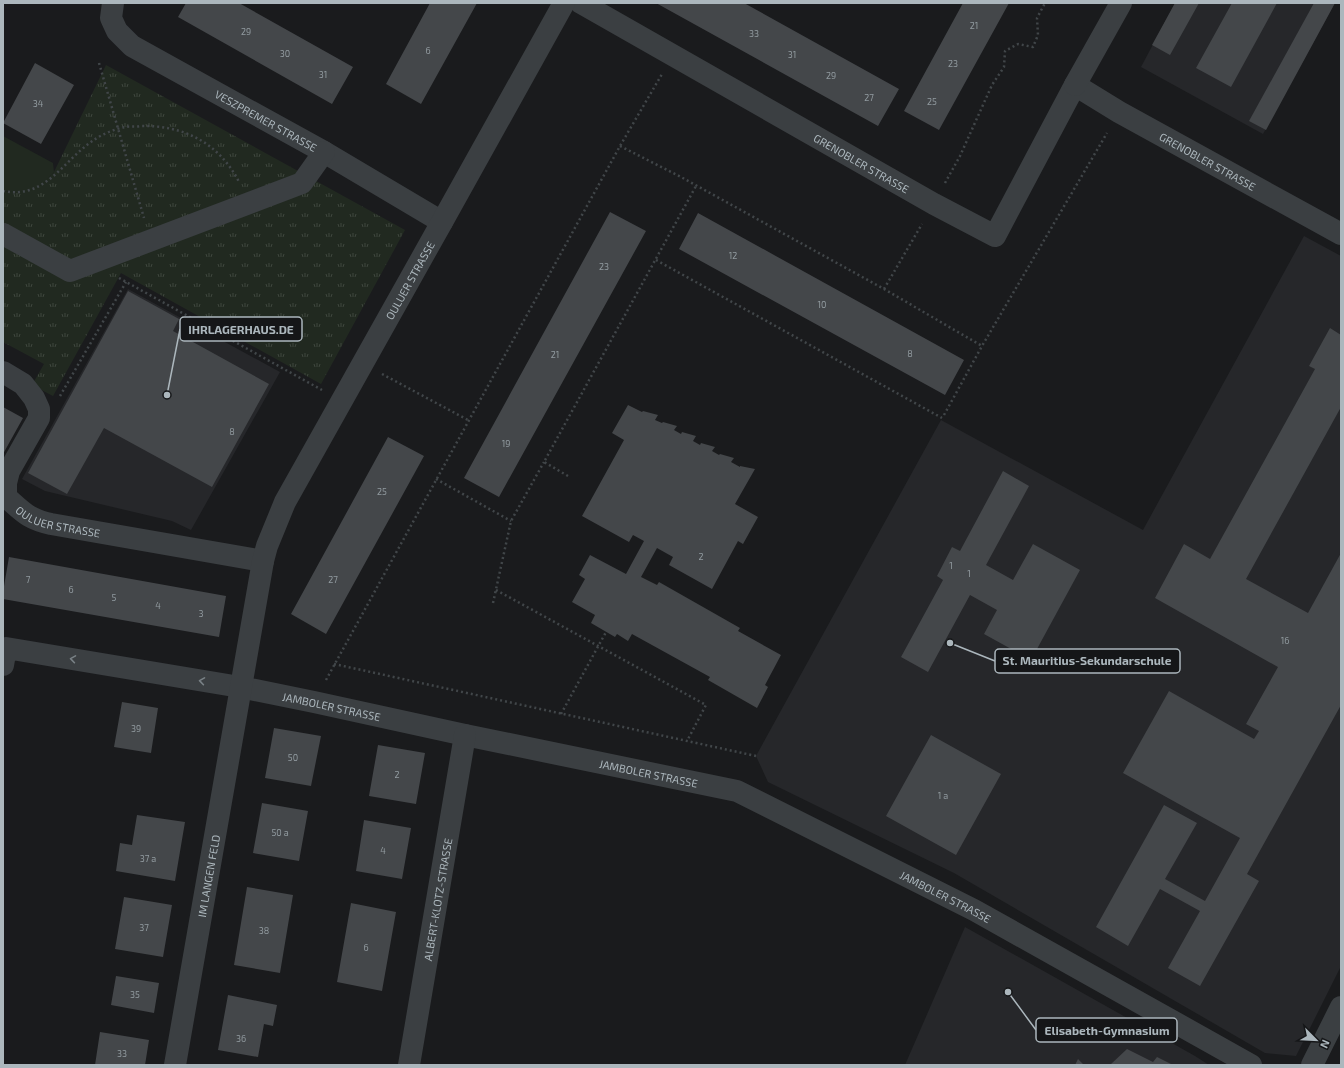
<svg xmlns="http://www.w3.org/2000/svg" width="1344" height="1068" font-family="'Exo 2',sans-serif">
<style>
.built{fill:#26272a}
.park{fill:url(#park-tufts)}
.pitch{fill:#212920}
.building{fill:#44474a}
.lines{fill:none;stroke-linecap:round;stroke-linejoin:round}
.path{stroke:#414649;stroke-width:2.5;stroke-dasharray:2 3;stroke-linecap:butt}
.street{stroke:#3b3f42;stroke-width:22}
.oneway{stroke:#798186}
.labels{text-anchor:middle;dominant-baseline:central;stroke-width:3;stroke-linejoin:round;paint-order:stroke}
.number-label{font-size:9px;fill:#929ba0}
.street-label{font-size:11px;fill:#acb7bd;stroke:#151618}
.leader{fill:none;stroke:#acb7bd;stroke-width:1.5}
.callout-dot{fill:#acb7bd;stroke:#151618;stroke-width:1.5}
.callout{fill:#151618;stroke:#acb7bd;stroke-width:1.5}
.callout-label{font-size:12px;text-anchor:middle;font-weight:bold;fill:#acb7bd}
</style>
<defs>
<pattern id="park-tufts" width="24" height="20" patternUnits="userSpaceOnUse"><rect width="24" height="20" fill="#212920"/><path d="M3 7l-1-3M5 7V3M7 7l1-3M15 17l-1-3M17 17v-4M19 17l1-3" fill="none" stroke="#3f463e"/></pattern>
</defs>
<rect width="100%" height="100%" fill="#1a1b1d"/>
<path class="built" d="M 1175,3 L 1335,3 L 1263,134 L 1141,67 Z
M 1304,236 L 1341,256 L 1341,966 L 1296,1056 L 1265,1053 L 954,873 L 768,782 L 756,756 L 941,420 L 1143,530 Z
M 128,289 L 280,372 L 191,530 L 172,521 L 45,491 L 22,479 Z
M 965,927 L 1195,1056 L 1209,1065 L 905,1065 Z"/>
<path class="park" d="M 106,65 L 405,230 L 321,384 L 121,273 L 53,396 L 32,385 L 44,364 L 3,342 L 3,191 L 10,192 L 40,186 L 54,172 Z"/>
<path class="pitch" d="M 3,136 L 53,163 L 54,172 C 49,177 45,182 40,186 C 30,193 14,193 3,191 Z"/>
<path class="building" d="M 186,3 L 239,3 L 353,67 L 332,104 L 178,17 Z
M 430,3 L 477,3 L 421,104 L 386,84 Z
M 656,3 L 744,3 L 899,89 L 878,126 Z
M 963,3 L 1009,3 L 939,130 L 904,111 Z
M 1175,3 L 1199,3 L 1170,55 L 1152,45 Z
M 1232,3 L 1277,3 L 1231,87 L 1196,68 Z
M 1314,3 L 1335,3 L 1266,130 L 1249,121 Z
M 35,63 L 74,85 L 41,144 L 3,123 Z
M 610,212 L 646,231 L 499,497 L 464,478 Z
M 698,213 L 964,360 L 945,395 L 679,249 Z
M 128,291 L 179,319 L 173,331 L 269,384 L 212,487 L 104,428 L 67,494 L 28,473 Z
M 1330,328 L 1341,335 L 1341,407 L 1246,579 L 1308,613 L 1341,553 L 1341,705 L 1247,874 L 1259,881 L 1200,986 L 1168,968 L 1200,911 L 1160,889 L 1128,946 L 1096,927 L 1164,805 L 1197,823 L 1165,879 L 1205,901 L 1240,838 L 1123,773 L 1169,691 L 1254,739 L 1259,731 L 1246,724 L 1278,667 L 1155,598 L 1184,544 L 1210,559 L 1315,369 L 1309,366 Z
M 628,405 L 642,412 L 643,411 L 658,415 L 655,420 L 662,423 L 663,422 L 677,426 L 674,430 L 681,434 L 682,432 L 696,436 L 693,441 L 700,445 L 701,443 L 715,447 L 712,451 L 719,455 L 720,454 L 734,458 L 731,462 L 740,467 L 740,466 L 755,469 L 735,504 L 758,517 L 743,544 L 738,541 L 712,589 L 669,565 L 673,557 L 657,548 L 641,577 L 657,585 L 659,582 L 740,628 L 738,631 L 781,655 L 765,685 L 768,687 L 757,708 L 708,680 L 710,677 L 632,634 L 628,641 L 617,634 L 615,637 L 591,623 L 595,615 L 572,602 L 585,579 L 579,575 L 590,555 L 626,574 L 644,541 L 633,535 L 629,542 L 582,516 L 624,440 L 612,433 Z
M 3,407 L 23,418 L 3,454 Z
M 388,437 L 424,456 L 326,634 L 291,614 Z
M 1003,471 L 1029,486 L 986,565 L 1013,580 L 1033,544 L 1080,570 L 1031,660 L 984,634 L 997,610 L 970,595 L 928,672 L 901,657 L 943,580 L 937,576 L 952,547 L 960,551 Z
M 9,557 L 226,596 L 219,637 L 3,599 L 3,592 Z
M 122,702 L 158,708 L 151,753 L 114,747 Z
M 274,728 L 321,736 L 311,786 L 265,778 Z
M 931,735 L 1001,774 L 956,855 L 886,816 Z
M 378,745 L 425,753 L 416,804 L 369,796 Z
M 262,803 L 308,811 L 299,861 L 253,853 Z
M 137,815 L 185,822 L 175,881 L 116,871 L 120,843 L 132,845 Z
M 364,820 L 411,828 L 402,879 L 356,871 Z
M 247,887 L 293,895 L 280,973 L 234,965 Z
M 124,897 L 172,905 L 163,957 L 115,949 Z
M 351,903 L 396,912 L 382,991 L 337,982 Z
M 116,976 L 159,983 L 154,1013 L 111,1005 Z
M 228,995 L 277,1005 L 273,1026 L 264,1024 L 258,1057 L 218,1050 Z
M 100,1032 L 149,1040 L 145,1065 L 95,1065 Z
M 1127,1049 L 1153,1062 L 1157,1057 L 1173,1065 L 1110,1065 Z
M 1078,1059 L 1084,1065 L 1075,1065 Z"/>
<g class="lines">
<path class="path" d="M 99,63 L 144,218
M 620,146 L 681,177 L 884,289 L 982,346
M 945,183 L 960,156 L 992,85 L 1004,67 L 1005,51 L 1018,44 L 1033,47 L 1038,35 L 1037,18 L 1045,3
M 3,191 C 46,200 64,159 94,140 C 102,134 115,129 125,127 C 130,126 135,127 140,126 C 184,125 219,143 239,182
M 656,260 L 942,418
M 119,278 L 322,390
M 884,289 L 922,224
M 382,374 L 468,420
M 60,396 L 126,282
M 944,415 L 982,346 L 1107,133
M 568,476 L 544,462 L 696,186
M 436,479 L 511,521
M 496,590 L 706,705 L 687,741
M 493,603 L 511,521 L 544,462
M 334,664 L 756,756
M 326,680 L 620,146 L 662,74
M 561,714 L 606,632"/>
<g class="street">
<path id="s1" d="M 113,3 L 111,18 L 117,31 L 132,46 L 324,152 L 442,222"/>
<path id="s2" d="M 581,3 L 934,204 L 995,236 L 1075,85 L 1119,112 L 1341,234"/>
<path d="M 1075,85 L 1121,3"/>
<path d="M 3,234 L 70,271 L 302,183 L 324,152"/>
<path id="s3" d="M 3,372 L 23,384 L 34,398 L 39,409 L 39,418 L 9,471 L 6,483 L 6,497 C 23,512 28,519 51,524 L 263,561"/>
<path id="s4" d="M 3,665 L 6,648 L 240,687 L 314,702 L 465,735 L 737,791 L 974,910 L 1251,1065"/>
<path id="s5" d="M 175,1065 L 263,561 L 267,546 L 285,502 L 442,222 L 564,3"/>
<path id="s6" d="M 409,1065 L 465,735"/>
<path d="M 1312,1065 L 1341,1007"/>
</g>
</g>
<defs><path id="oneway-chevron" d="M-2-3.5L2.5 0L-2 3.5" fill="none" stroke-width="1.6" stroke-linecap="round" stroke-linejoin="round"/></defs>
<g class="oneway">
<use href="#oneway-chevron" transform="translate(73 659) rotate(-171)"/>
<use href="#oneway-chevron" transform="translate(202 681) rotate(-171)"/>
</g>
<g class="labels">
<g class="number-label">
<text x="974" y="25">21</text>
<text x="246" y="31">29</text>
<text x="754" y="33">33</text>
<text x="428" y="50">6</text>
<text x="285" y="53">30</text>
<text x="792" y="54">31</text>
<text x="953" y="63">23</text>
<text x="323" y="74">31</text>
<text x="831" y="75">29</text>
<text x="869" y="97">27</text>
<text x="932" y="101">25</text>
<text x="38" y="103">34</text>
<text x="733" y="255">12</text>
<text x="604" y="266">23</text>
<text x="822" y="304">10</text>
<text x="910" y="353">8</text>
<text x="555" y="354">21</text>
<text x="232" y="431">8</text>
<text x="506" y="443">19</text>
<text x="382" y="491">25</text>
<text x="701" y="556">2</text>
<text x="951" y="565">1</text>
<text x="969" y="573">1</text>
<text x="28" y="579">7</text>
<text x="333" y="579">27</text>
<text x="71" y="589">6</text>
<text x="114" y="597">5</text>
<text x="158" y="605">4</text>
<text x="201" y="613">3</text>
<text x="1285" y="640">16</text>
<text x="136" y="728">39</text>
<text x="293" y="757">50</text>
<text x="397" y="774">2</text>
<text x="943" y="795">1 a</text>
<text x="280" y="832">50 a</text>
<text x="383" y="850">4</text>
<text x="148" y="858">37 a</text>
<text x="144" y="927">37</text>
<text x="264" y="930">38</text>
<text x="366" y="947">6</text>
<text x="135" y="994">35</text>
<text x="241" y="1038">36</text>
<text x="122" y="1053">33</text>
</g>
<g class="street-label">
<text stroke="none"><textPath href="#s1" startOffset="204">VESZPREMER STRASSE</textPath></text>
<text stroke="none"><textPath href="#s2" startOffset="799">GRENOBLER STRASSE</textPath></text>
<text stroke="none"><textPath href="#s2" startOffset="323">GRENOBLER STRASSE</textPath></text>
<text stroke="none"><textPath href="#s5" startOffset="829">OULUER STRASSE</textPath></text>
<text stroke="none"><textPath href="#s3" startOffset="209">OULUER STRASSE</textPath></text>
<text stroke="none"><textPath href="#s4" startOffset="348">JAMBOLER STRASSE</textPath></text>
<text stroke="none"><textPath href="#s4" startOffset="672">JAMBOLER STRASSE</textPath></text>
<text stroke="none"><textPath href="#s5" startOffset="192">IM LANGEN FELD</textPath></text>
<text stroke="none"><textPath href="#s4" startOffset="996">JAMBOLER STRASSE</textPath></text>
<text stroke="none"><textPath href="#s6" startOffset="168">ALBERT-KLOTZ-STRASSE</textPath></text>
</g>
</g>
<path class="leader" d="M167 395L180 329M950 643L995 661M1008 992L1036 1030"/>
<g class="callout-dot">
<circle cx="167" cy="395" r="4"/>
<circle cx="950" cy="643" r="4"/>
<circle cx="1008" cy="992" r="4"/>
</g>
<g class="callout">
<rect x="180" y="317" width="122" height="24" rx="4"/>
<rect x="995" y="649" width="185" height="24" rx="4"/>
<rect x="1036" y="1018" width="141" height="24" rx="4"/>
</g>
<g class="callout-label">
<text x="241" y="334">IHRLAGERHAUS.DE</text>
<text x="1087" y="665">St. Mauritius-Sekundarschule</text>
<text x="1107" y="1035">Elisabeth-Gymnasium</text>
</g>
<rect width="1344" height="1068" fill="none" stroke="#acb7bd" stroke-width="8"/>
<g transform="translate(1316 1040) rotate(114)" stroke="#151618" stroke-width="3" paint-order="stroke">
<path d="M0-3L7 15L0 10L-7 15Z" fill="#acb7bd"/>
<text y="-6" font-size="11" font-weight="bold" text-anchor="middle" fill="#acb7bd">N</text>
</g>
</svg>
